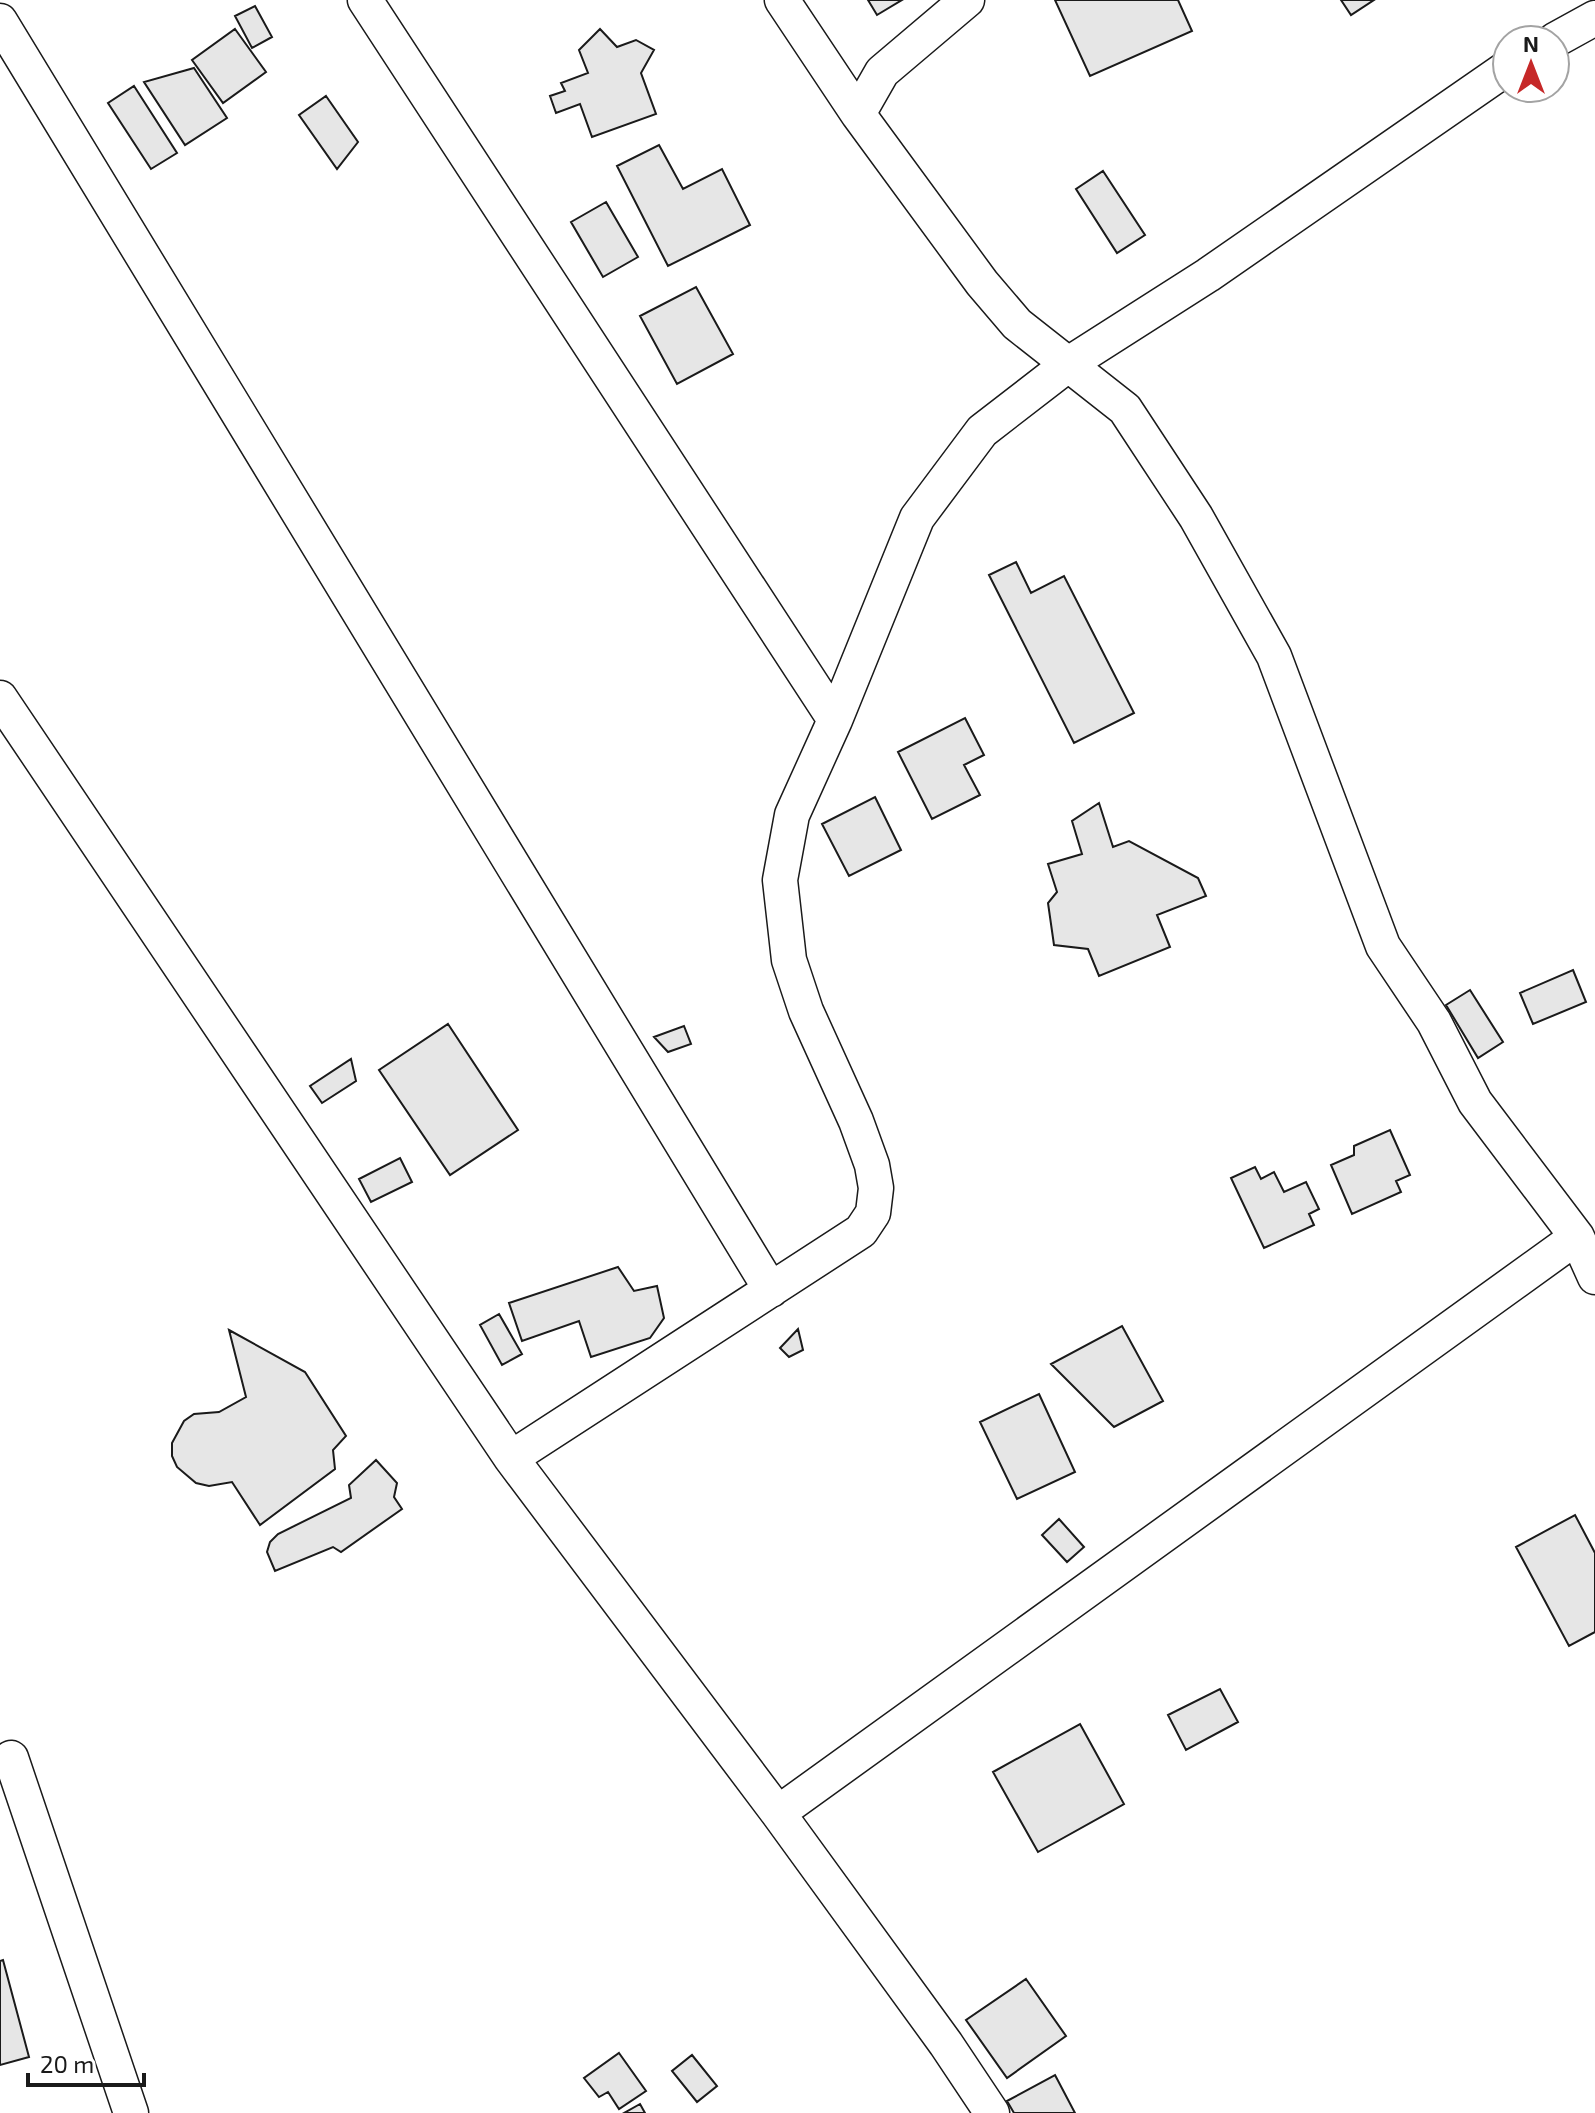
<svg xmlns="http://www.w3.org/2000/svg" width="1595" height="2113" font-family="'Exo 2',sans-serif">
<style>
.building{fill:#e6e6e6;stroke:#1a1a1a;stroke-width:2}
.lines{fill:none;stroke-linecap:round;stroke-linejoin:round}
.minor-casing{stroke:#1a1a1a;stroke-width:37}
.minor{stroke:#fff;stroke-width:34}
</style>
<rect width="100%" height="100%" fill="#fff"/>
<path class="building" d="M 868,0 L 902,0 L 877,15 Z
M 1055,0 L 1178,0 L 1192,31 L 1090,76 Z
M 1341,0 L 1374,0 L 1351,15 Z
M 255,6 L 272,37 L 252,48 L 235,16 Z
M 235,29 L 266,72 L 223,103 L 192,60 Z
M 600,29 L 617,47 L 636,40 L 654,50 L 641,73 L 656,114 L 592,137 L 580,104 L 556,113 L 550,96 L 565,91 L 561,83 L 588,73 L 579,50 Z
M 194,68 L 227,118 L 185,145 L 144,82 Z
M 134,86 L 177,153 L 151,169 L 108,103 Z
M 326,96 L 358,142 L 337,169 L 299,115 Z
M 659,145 L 683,189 L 722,169 L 750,225 L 668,266 L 617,166 Z
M 1103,171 L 1145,235 L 1117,253 L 1076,189 Z
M 606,202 L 638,257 L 603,277 L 571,222 Z
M 696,287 L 733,354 L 677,384 L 640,316 Z
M 1016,562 L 1031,593 L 1064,576 L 1134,713 L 1074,743 L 989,575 Z
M 965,718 L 984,755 L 964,765 L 980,795 L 932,819 L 898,752 Z
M 875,797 L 901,850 L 849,876 L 822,824 Z
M 1099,803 L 1113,847 L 1129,841 L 1198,878 L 1206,896 L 1157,915 L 1170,947 L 1099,976 L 1088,949 L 1054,945 L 1048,903 L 1057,892 L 1048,864 L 1082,854 L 1072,821 Z
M 1573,970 L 1586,1002 L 1533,1024 L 1520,993 Z
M 1470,990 L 1503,1042 L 1478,1058 L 1446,1005 Z
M 448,1024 L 518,1130 L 450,1175 L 379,1070 Z
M 684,1026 L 691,1044 L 668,1052 L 654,1037 Z
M 351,1059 L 356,1081 L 322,1103 L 310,1086 Z
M 1390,1130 L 1410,1175 L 1396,1181 L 1401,1192 L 1352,1214 L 1331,1165 L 1354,1155 L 1354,1146 Z
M 400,1158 L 412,1182 L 371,1202 L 359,1179 Z
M 1255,1167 L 1261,1179 L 1274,1172 L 1284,1192 L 1306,1182 L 1319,1209 L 1309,1214 L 1314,1225 L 1264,1248 L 1231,1178 Z
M 618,1267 L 634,1291 L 657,1286 L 664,1318 L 650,1338 L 591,1357 L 579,1321 L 522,1341 L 509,1303 Z
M 499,1314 L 522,1354 L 502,1365 L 480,1325 Z
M 1122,1326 L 1163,1401 L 1114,1427 L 1051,1364 Z
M 798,1329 L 803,1350 L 789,1357 L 780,1348 Z
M 229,1330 L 305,1372 L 346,1436 L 333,1450 L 335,1469 L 260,1525 L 232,1482 L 209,1486 L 196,1483 L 177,1467 L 172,1456 L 172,1443 L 184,1421 L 194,1414 L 219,1412 L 246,1397 Z
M 1039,1394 L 1075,1472 L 1017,1499 L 980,1422 Z
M 376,1460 L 397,1483 L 394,1497 L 402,1509 L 341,1552 L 333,1547 L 275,1571 L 267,1552 L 270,1542 L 278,1534 L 351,1498 L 349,1485 Z
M 1575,1515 L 1595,1553 L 1595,1632 L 1569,1646 L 1516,1547 Z
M 1059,1519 L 1084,1547 L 1067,1562 L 1042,1535 Z
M 1220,1689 L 1238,1722 L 1186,1750 L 1168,1715 Z
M 1080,1724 L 1124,1804 L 1038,1852 L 993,1772 Z
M 3,1960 L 29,2057 L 0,2065 L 0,1961 Z
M 1026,1979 L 1066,2036 L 1007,2078 L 966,2020 Z
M 619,2053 L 646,2091 L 619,2109 L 608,2092 L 599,2097 L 584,2078 Z
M 692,2055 L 717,2086 L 697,2102 L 672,2071 Z
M 1055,2075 L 1075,2113 L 1014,2113 L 1007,2101 Z
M 640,2104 L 645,2113 L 624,2113 Z"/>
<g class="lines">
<defs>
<path id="minor" d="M 365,0 L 835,720
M 782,0 L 858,114 L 982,283 L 1017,324 L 1125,409 L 1196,517 L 1274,656 L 1383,946 L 1434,1022 L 1475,1102 L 1577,1237 L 1595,1277
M 0,21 L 771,1290
M 1555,40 L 1595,18
M 858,114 L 882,72 L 967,0
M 0,698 L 511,1458 L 778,1813 L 946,2044 L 992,2113
M 511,1458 L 861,1231 L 873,1213 L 876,1188 L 872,1165 L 856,1121 L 806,1011 L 789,960 L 780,880 L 792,815 L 835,720 L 917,518 L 982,431 L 1070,363 L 1208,275 L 1507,68
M 11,1758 L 131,2113
M 778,1813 L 1577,1237"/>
</defs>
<use href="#minor" class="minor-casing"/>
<use href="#minor" class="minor"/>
</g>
<g transform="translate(1531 64)"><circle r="38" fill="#ffffff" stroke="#a3a3a3" stroke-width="2"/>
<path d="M0-6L14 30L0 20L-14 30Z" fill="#c62828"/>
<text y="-12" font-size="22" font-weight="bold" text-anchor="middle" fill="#1a1a1a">N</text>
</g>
<path d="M28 2073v12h116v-12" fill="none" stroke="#1a1a1a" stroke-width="4"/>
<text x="40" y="2073" font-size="24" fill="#1a1a1a" stroke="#ffffff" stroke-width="6" paint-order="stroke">20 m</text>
</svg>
